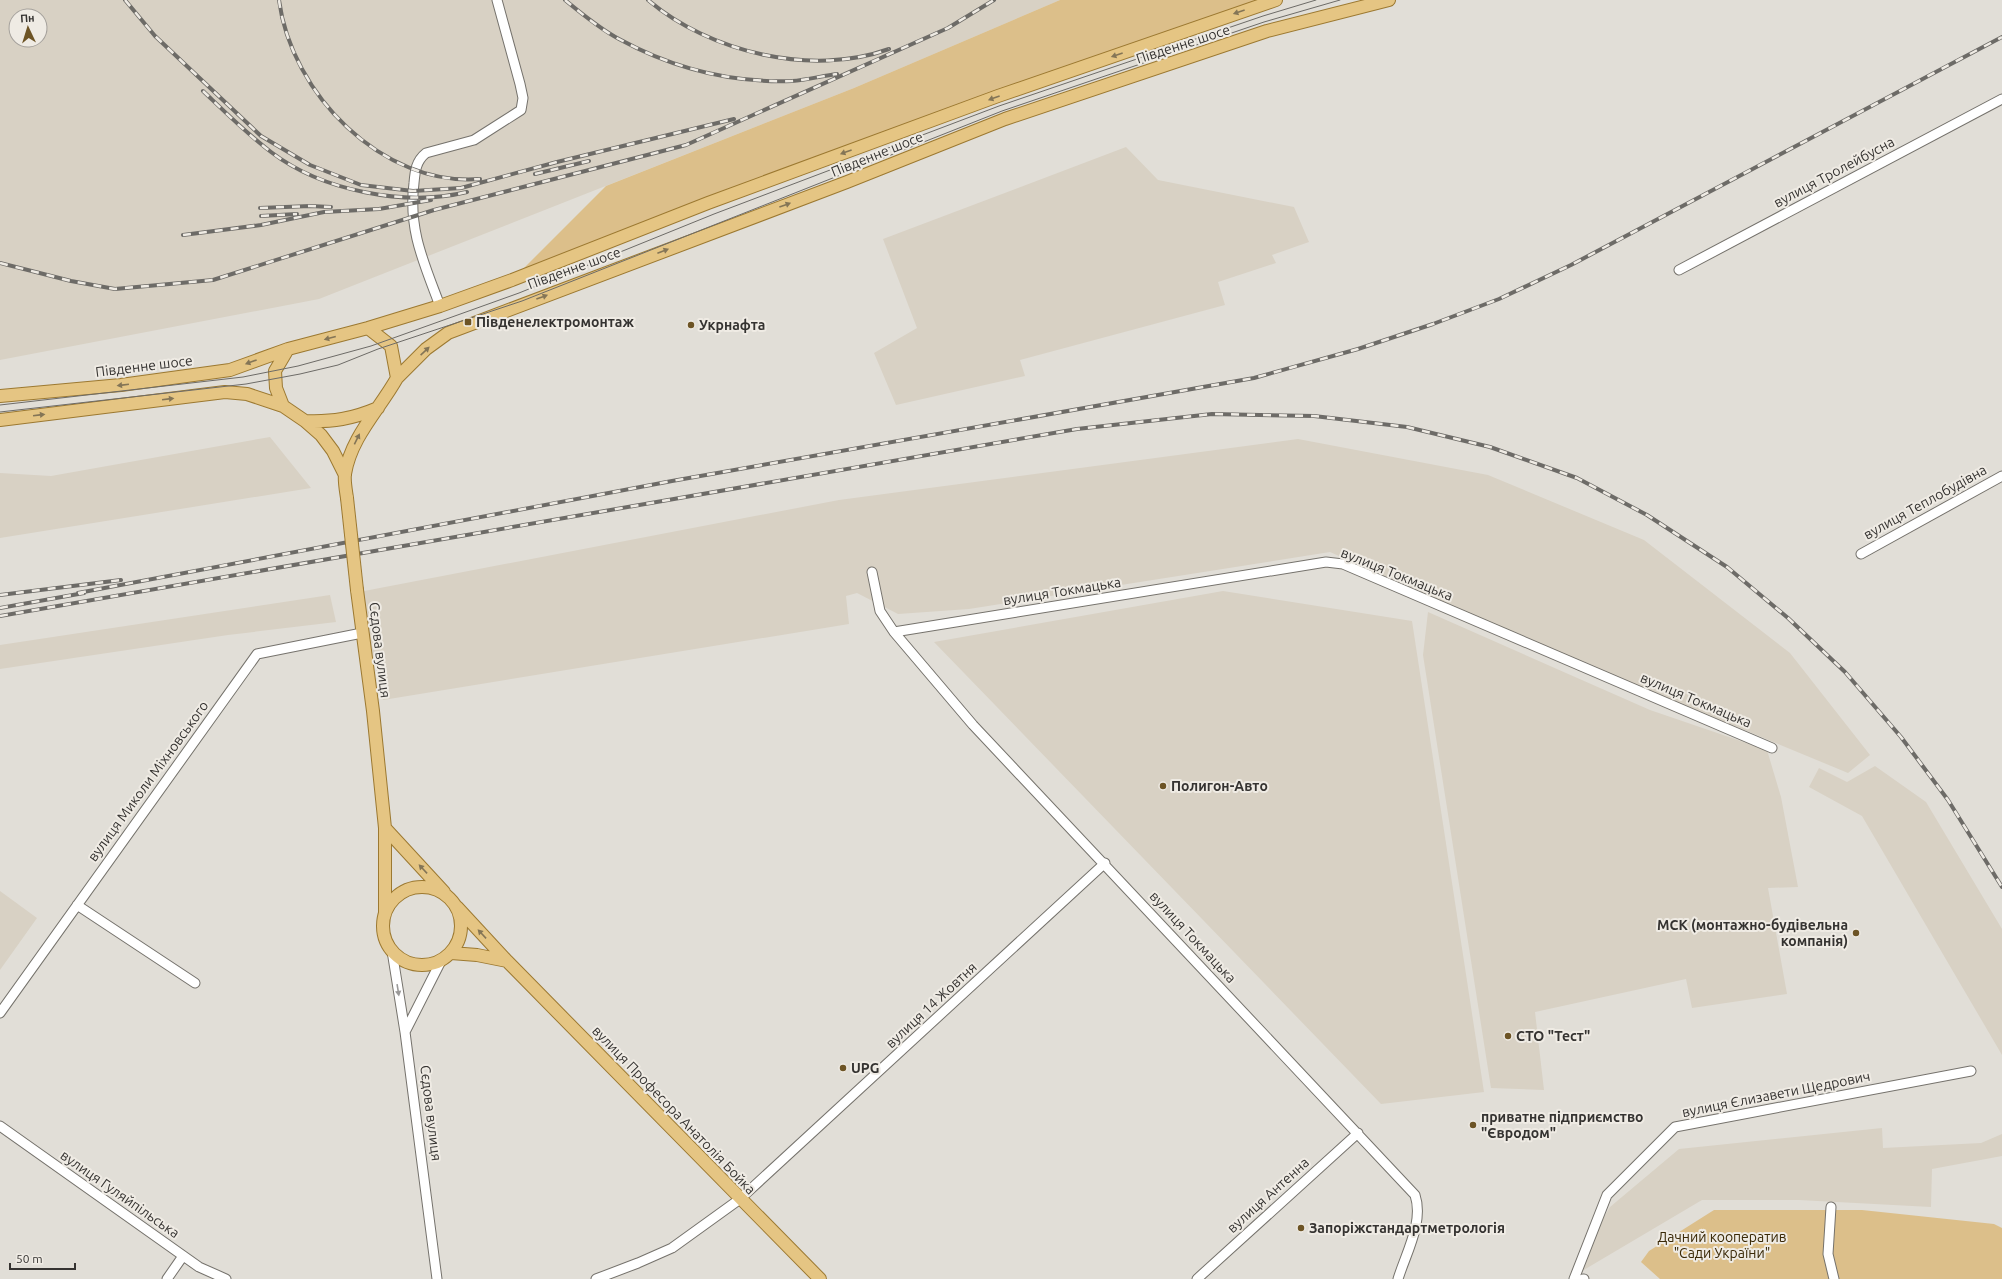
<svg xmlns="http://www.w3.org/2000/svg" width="2002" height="1279" font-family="Ubuntu,sans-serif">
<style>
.built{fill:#d8d1c4;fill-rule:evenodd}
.green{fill:#dcbf8a}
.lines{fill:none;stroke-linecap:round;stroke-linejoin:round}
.minor-casing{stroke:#75726c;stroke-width:11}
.major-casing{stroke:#9c7931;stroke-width:14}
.minor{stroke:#fff;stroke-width:9}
.major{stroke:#e5c583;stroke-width:12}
.tram{stroke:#6d6b67;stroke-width:1}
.rail-casing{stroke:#6d6b67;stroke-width:4}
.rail{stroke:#efebe4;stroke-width:2.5;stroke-dasharray:8;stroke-linecap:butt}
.major-bridge-casing{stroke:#9c7931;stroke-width:14;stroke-linecap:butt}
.major-bridge{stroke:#e5c583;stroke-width:12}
.oneway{fill:#847556}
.oneway2{fill:#9a9998}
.poi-dot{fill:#6d5425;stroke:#efebe4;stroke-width:1.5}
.labels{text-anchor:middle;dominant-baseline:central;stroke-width:4;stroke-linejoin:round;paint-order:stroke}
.street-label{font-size:14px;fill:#353331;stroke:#efebe4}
.poi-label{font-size:14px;font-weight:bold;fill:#353331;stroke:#efebe4;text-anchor:start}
.park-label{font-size:14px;fill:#3a2907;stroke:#efebe4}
</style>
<rect width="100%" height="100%" fill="#e1ded7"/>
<path class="built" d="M 0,0 L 1060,0 L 854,88 L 319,299 L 0,360 ZM 16,16 L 40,16 L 40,40 L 16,40 Z
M 1126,147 L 1158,180 L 1294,207 L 1309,242 L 1272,255 L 1276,263 L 1218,282 L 1225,305 L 1020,360 L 1025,376 L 896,405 L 874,353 L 917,328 L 883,239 Z
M 270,437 L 311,488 L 0,538 L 0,473 L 51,476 Z
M 1298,439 L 1488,475 L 1644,540 L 1790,653 L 1870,755 L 1848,773 L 1576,660 L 1330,552 L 969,609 L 898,614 L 857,593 L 846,596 L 849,624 L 383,700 L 359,592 L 839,500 Z
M 1223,591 L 1412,621 L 1484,1092 L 1381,1104 L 934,642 Z
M 330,595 L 336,622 L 228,635 L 0,669 L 0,645 Z
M 1428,612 L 1650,710 L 1767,750 L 1781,797 L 1798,887 L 1768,888 L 1787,994 L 1692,1008 L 1686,979 L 1535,1012 L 1544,1090 L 1491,1088 L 1423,655 Z
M 1875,766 L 1926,802 L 2002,929 L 2002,1055 L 1862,816 L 1809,787 L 1819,768 L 1847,782 Z
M 0,891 L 37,918 L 0,970 Z
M 1882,1128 L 1883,1148 L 1981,1143 L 2002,1134 L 2002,1156 L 1932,1169 L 1931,1207 L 1799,1200 L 1702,1200 L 1582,1271 L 1577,1262 L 1610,1207 L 1679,1149 Z"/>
<path class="green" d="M 1060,0 L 1276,0 L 512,280 L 606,186 L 854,88 Z
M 1714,1210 L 1862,1210 L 1994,1224 L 2002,1228 L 2002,1279 L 1660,1279 L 1641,1262 L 1649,1251 Z"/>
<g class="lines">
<defs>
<path id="minor" d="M 1679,270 L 2002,99
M 440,306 C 424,263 408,230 414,183 C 415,171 416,161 426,153 L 474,140 L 521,110 L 523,98 L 520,84 L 497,0
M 1861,554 L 2002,476
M 872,572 L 880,611 L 894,632 L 973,725 L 1415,1195 C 1424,1222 1406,1253 1398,1279
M 894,632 L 1326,562 L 1343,564 L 1772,748
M 77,905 L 195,983
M 392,951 L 405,1032 L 437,1279
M 0,1013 L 257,654 L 362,633
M 405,1032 L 441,961
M 0,1126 L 199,1267 L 226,1279
M 1831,1207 L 1828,1254 L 1834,1279
M 167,1279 L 183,1256
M 596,1279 L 638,1263 L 672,1248 L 740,1199 L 1105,863
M 1197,1279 L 1358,1133
M 1574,1279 L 1607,1195 L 1675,1127 L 1971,1071
M 1583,1279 L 1584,1279"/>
<path id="major" d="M 288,349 L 275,371 L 276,388 L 283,406 L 305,421 L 321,435 L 333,451 L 345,475
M 397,378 L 426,349 L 448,333 L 847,182 L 1005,119 L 1267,31 L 1389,0
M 0,396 L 121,385 L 230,370 L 288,349 L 368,328 L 440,306 L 512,280 L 708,203 L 998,96 L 1276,0
M 0,420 L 225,392 L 247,394 L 283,406
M 305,421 C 333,422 352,419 378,408
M 347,498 C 346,491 344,481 345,474 C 351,437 379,410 397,378 L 391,346 L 368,328
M 357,590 L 373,711 L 385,828 L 385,913
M 385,828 L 444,892
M383 926a39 39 0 1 1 78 0a39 39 0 1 1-78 0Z
M 457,907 L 507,961 L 820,1279
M 451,953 L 477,955 L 507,961"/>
</defs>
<use href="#minor" class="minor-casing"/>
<use href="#major" class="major-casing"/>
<use href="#minor" class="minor"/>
<use href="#major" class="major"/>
<path class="tram" d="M 0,405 L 243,377 L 298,366 L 371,346 L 519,293 L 714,214 L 999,106 L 1263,16 L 1316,0
M 0,412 L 246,384 L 300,374 L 338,365 L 378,349 L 522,301 L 1002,111 L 1264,22 L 1340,0"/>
<defs>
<path id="rail" d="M 125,0 L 155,36 L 261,136 L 310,165 L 361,185 L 413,191 L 461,188 L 557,162 L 734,119
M 279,0 C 291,93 382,187 480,179
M 565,0 C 582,14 600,29 619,39 C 672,68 731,83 792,81 C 806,80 822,76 837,74
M 648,0 C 709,52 812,77 889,49
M 203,91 C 225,112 247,134 271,152 C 322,191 405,207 467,192
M 535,174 L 589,161
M 260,208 L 310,206 L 331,207
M 261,216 L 297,214
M 183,235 L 261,225 L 324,212 L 379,209 L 431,200
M 0,263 L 71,281 L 115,289 L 213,280 L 434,210 L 686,145 L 948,28 L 994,0
M 78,593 L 672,481 L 1254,378 L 1358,349 L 1433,324 L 1499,299 L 1571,265 L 2002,37
M 0,595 L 121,580
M 0,608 L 84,593
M 0,616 L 1077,429 L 1212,414 L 1314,416 L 1407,427 L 1490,447 L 1577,478 L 1647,515 L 1727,567 L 1788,618 L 1845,672 L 1901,737 L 1948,800 L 2002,887"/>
</defs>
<use href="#rail" class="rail-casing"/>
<use href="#rail" class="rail"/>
<defs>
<path id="major-bridge" d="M 347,498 L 357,590"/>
</defs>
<use href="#major-bridge" class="major-bridge-casing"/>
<use href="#major-bridge" class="major-bridge"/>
</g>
<defs><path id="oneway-solid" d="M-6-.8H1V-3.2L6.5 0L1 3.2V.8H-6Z"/></defs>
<g class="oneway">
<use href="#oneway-solid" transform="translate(1239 12) rotate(161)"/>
<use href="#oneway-solid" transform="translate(1117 55) rotate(161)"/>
<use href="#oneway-solid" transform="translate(994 98) rotate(160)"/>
<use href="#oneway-solid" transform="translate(846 152) rotate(160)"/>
<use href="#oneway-solid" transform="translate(785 205) rotate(-20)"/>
<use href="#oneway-solid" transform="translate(663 251) rotate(-21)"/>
<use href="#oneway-solid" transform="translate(542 297) rotate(-20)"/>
<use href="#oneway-solid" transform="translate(330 338) rotate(165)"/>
<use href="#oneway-solid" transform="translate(425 351) rotate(-43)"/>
<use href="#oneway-solid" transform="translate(251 362) rotate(160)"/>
<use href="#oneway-solid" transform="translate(123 385) rotate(173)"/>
<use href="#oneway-solid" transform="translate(168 399) rotate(-7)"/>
<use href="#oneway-solid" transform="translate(39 415) rotate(-7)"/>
<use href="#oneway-solid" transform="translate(357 439) rotate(-64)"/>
<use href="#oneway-solid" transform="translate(423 869) rotate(-133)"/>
<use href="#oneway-solid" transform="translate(482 934) rotate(-133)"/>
</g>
<use class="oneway2" href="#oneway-solid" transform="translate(398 990) rotate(81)"/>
<g class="poi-dot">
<rect x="464" y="318" width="8" height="8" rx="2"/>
<circle cx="691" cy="325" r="4"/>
<circle cx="1163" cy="786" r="4"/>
<circle cx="1856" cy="933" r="4"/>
<circle cx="1508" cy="1036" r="4"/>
<circle cx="843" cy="1068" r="4"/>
<circle cx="1473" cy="1125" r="4"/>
<circle cx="1301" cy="1228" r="4"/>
</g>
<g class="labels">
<g class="street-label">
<text transform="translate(1183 44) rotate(-18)">Південне шосе</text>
<text transform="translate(877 154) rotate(-22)">Південне шосе</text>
<text transform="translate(1834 172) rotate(-28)">вулиця Тролейбусна</text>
<text transform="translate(574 268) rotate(-20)">Південне шосе</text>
<text transform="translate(144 366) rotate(-7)">Південне шосе</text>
<text transform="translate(1925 502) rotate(-29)">вулиця Теплобудівна</text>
<text transform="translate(1397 574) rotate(22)">вулиця Токмацька</text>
<text transform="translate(1062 591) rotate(-9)">вулиця Токмацька</text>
<text transform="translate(380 650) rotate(83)">Сєдова вулиця</text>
<text transform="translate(1696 700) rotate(23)">вулиця Токмацька</text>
<text transform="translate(148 781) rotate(-54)">вулиця Миколи Міхновського</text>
<text transform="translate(1193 937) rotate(47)">вулиця Токмацька</text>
<text transform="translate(931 1005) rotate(-43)">вулиця 14 Жовтня</text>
<text transform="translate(1776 1094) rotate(-11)">вулиця Єлизавети Щедрович</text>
<text transform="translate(674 1110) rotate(46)">вулиця Професора Анатолія Бойка</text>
<text transform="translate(431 1113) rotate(83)">Сєдова вулиця</text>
<text transform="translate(120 1194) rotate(35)">вулиця Гуляйпільська</text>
<text transform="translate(1268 1195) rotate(-42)">вулиця Антенна</text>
</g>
<g class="poi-label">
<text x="476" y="322">Південелектромонтаж</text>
<text x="699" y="325">Укрнафта</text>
<text x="1171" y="786">Полигон-Авто</text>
<text x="1848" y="925" text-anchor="end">МСК (монтажно-будівельна<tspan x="1848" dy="16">компанія)</tspan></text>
<text x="1516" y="1036">СТО "Тест"</text>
<text x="851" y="1068">UPG</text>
<text x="1481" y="1117">приватне підприємство<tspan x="1481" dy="16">"Євродом"</tspan></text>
<text x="1309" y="1228">Запоріжстандартметрологія</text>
</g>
<g class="park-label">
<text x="1722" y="1237">Дачний кооператив<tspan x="1722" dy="16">"Сади України"</tspan></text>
</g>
</g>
<g transform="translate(28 28) rotate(356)"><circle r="19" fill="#efebe4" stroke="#a5a19c"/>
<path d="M0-3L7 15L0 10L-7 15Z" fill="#6d5425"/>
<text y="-6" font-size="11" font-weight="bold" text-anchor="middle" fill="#353331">Пн</text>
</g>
<path d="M10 1263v6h65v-6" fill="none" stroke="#353331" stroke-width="2"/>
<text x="16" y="1263" font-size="12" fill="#353331" stroke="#efebe4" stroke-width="3" paint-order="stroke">50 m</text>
</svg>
